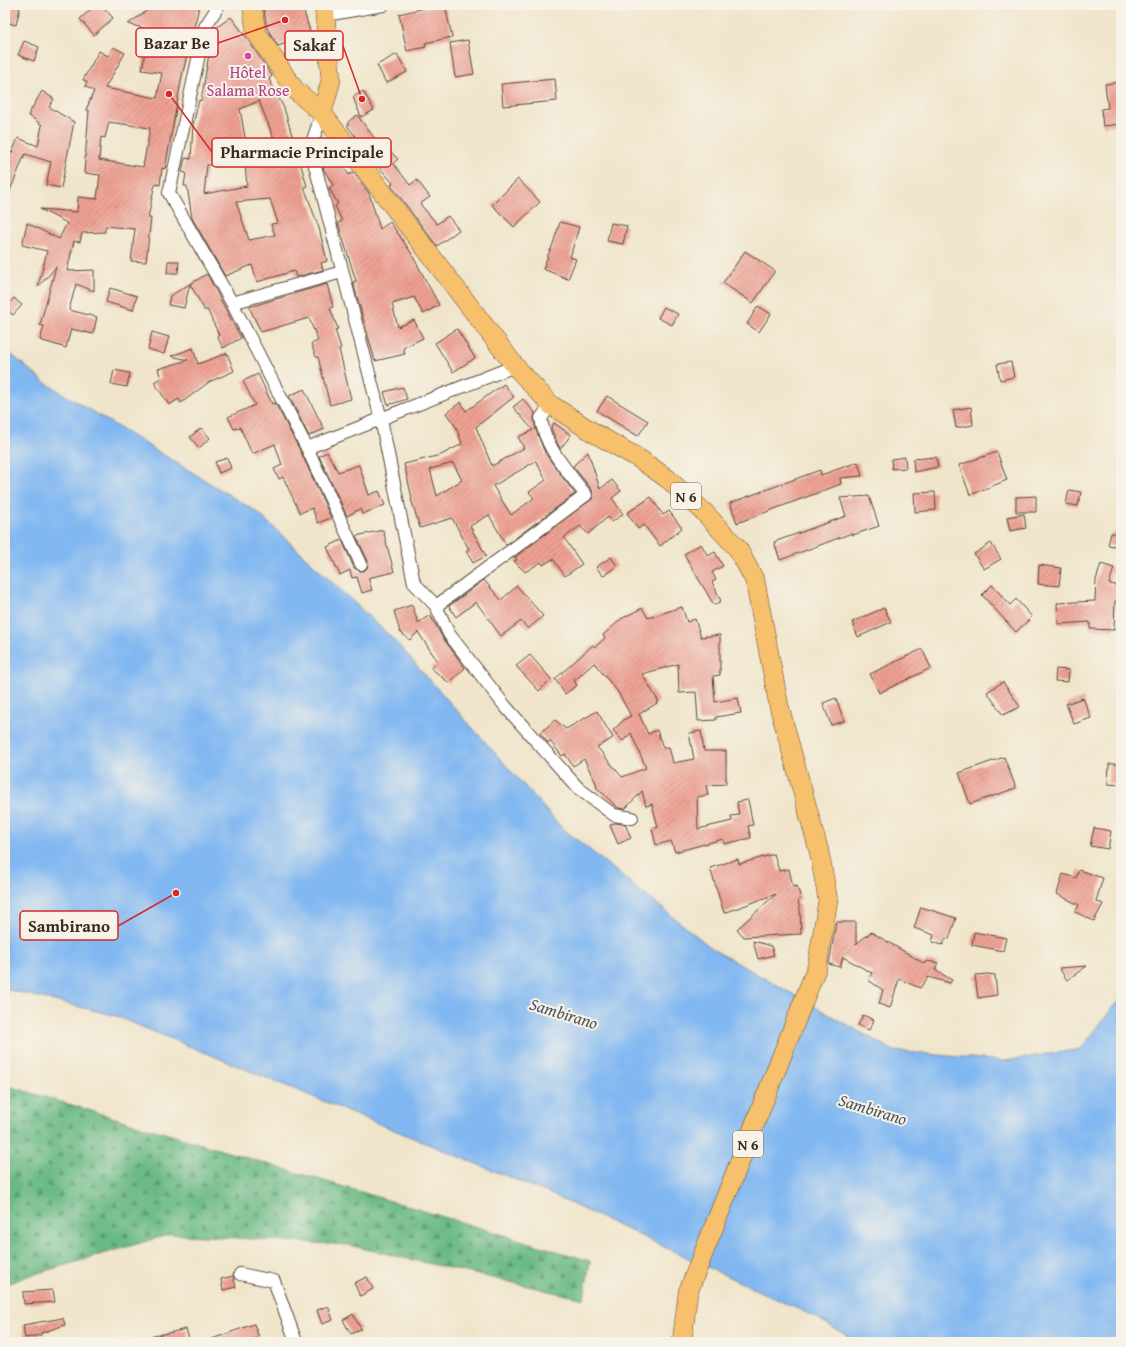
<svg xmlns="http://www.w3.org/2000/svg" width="1126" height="1347" font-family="'Gentium Book Plus',serif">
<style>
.forest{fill:url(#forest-firs);stroke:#537252}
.water{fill:#82b8f1;stroke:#5e7188}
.building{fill:url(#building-hatch);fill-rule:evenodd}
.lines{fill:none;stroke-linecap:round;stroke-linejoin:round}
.street-casing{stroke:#564638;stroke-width:14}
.primary-casing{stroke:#564638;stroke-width:20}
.street{stroke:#fff;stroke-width:12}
.primary{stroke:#f7c06c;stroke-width:19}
.hotel-dot{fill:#d1479c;stroke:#f7f3e8;stroke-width:1.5}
.labels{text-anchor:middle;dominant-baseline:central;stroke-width:4;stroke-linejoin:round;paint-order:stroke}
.shield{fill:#f7f3e8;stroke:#73665b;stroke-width:1}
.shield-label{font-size:15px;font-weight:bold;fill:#3b2a1e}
.hotel-label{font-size:16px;fill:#b23c85;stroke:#f7f3e8}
.water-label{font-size:17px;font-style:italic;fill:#50555d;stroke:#f7f3e8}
.leader{fill:none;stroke:#d62828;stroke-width:1.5}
.callout-dot{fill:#d62828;stroke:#f7f3e8;stroke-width:1.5}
.callout{fill:#f7f3e8;stroke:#d62828;stroke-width:1.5}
.callout-label{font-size:17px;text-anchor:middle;font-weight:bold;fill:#3b2a1e}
</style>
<defs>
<pattern id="forest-firs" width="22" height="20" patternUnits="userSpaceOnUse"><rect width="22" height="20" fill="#6bba85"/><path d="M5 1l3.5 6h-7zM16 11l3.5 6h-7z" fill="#59976c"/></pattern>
<pattern id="building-hatch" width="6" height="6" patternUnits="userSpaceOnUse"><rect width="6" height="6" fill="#eea093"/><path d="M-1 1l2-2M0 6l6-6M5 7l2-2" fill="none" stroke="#c28377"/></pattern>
</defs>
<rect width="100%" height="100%" fill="#f7f3e8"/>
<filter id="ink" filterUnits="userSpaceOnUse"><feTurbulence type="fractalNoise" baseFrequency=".025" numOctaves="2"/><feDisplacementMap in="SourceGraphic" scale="8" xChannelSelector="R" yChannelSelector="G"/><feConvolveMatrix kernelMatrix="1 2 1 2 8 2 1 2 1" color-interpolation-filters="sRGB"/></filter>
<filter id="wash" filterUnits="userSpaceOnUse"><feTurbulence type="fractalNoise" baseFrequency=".012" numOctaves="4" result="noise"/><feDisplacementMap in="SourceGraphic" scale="16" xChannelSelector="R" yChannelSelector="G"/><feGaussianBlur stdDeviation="0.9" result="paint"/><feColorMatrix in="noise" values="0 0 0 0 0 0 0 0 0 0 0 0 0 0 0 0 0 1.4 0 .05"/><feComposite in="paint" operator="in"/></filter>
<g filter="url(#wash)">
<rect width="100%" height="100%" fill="#f0e5cb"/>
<path class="forest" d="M 5,1085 L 590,1261 L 584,1299 L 348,1245 L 171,1234 L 28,1276 L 5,1285 Z"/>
<path class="water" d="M 5,349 L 44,382 L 257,512 L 393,639 L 561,827 L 714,950 L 894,1051 L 1004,1061 L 1081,1049 L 1121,997 L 1121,1342 L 858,1342 L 813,1316 L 548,1193 L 113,1015 L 5,989 Z"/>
<g id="blocks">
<path class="building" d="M 7,5 L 20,8 L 16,25 L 5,22 Z
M 95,5 L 102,5 L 113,18 L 94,35 L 80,19 Z
M 155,5 L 193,5 L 199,7 L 182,76 L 165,169 L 162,168 L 160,185 L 156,184 L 154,188 L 148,218 L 151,218 L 146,262 L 131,261 L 135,229 L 105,226 L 105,232 L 82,233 L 80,242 L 74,241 L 67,271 L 94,270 L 94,291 L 76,284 L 69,310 L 97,317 L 93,334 L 71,329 L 66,348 L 40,340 L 44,326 L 40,325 L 56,267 L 38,287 L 47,251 L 22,245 L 27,223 L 59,239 L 67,223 L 40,209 L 77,212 L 78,197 L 97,199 L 100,175 L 84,173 L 89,110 L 86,110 L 94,91 L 85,86 L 87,82 L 83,80 L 99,51 L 108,56 L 113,47 L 125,53 L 105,88 L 157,98 L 162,73 L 142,70 L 145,52 L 142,52 L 147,29 L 128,24 ZM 109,122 L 150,128 L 143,167 L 99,160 L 101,137 L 105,138 Z
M 263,5 L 302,5 L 311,35 L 278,46 L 267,28 Z
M 438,5 L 445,5 L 452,37 L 425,43 L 426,47 L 407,51 L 399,14 Z
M 231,17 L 246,37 L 272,76 L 269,79 L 284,108 L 307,186 L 304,187 L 319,228 L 327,261 L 321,263 L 323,270 L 296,277 L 294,271 L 257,282 L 252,265 L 225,276 L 192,218 L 187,186 L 184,186 L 186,173 L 182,172 L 185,158 L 191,159 L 193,125 L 199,100 L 201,101 L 213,30 ZM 259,101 L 275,141 L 246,143 L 240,109 ZM 245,164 L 247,186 L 204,194 L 207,165 ZM 270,199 L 278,223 L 271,224 L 275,235 L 249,240 L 236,202 Z
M 468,40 L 474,74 L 455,77 L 450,43 Z
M 24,41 L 39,47 L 34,61 L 18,55 Z
M 397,54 L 407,72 L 386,83 L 377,65 Z
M 555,79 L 557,101 L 503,106 L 501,84 Z
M 1121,82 L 1121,124 L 1103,126 L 1101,109 L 1108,108 L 1105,84 Z
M 42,91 L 54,99 L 49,107 L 74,122 L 61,188 L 46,185 L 51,162 L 25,154 L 5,203 L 5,147 L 12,153 L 18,138 L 38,146 L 42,125 L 28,115 Z
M 363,91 L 374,110 L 361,117 L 353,97 Z
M 357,115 L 385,152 L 388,149 L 398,159 L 393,163 L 410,185 L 417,180 L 430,197 L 420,204 L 437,224 L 448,216 L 459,230 L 437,246 L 391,185 L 393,183 L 377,165 L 348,127 L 348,122 Z
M 330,142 L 337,152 L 334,153 L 349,175 L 353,172 L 369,193 L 380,229 L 390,222 L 410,251 L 439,305 L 423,314 L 414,297 L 392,304 L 398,327 L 414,320 L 423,338 L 403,348 L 405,354 L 375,361 L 353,282 L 356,281 L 338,223 L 342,221 L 335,206 L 338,204 L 329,188 L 333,185 L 324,170 L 321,161 L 321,147 Z
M 518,179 L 540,202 L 514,227 L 492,205 Z
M 560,222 L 579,227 L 570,257 L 576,259 L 568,279 L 543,269 L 550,250 L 551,250 Z
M 611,223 L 627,226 L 623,244 L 607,241 Z
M 745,251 L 775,271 L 753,303 L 723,283 Z
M 168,261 L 179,261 L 178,273 L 167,273 Z
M 207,274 L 241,338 L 223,348 L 217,336 L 219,335 L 207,309 L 205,311 L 190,284 Z
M 190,284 L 184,308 L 168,305 L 170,296 Z
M 327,284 L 333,307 L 330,308 L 338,329 L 335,330 L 341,348 L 339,349 L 351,399 L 330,405 L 318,357 L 316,357 L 311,344 L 318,341 L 309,318 L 261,332 L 249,307 Z
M 110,288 L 137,296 L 133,310 L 106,302 Z
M 14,298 L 22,305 L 13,315 L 5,308 Z
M 758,306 L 771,314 L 759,332 L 747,324 Z
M 664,307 L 678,314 L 672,325 L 658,318 Z
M 457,329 L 475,358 L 453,372 L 435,343 Z
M 152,332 L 169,337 L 164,354 L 148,349 Z
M 193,348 L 198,364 L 227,353 L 234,371 L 209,382 L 181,403 L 179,399 L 169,405 L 154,382 L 161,378 L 158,369 L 188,360 L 171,356 Z
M 1011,362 L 1014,377 L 1000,380 L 997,364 Z
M 114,370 L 130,373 L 127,387 L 111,384 Z
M 258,374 L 272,404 L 275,403 L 300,450 L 331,518 L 318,523 L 312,508 L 300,513 L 283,477 L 279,479 L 274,469 L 282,465 L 275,444 L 252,454 L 240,427 L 234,429 L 228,417 L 255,405 L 243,381 Z
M 504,384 L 514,397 L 476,427 L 492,466 L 524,448 L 518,437 L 533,430 L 513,407 L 523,399 L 535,413 L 534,419 L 536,430 L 545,453 L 575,494 L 506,545 L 489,515 L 470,526 L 486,556 L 473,563 L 466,551 L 469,549 L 452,518 L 420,528 L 411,499 L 412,498 L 404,464 L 441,455 L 462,444 L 456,427 L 446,413 L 461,402 L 466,411 ZM 536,461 L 546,480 L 529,492 L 534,498 L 511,515 L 493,486 ZM 453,463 L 462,480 L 437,496 L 430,469 Z
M 403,387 L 407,399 L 388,405 L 384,392 Z
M 304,389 L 324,429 L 309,436 L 289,396 Z
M 607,396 L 648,421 L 638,436 L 597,411 Z
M 971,407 L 973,425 L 956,428 L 953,410 Z
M 554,423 L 571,435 L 560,449 L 551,428 Z
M 201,428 L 210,438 L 199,448 L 190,437 Z
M 327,452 L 338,472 L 359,465 L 369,495 L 379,491 L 385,505 L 362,514 L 360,509 L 347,516 L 319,456 Z
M 588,452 L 600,489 L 612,480 L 621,491 L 612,498 L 623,514 L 612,522 L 608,517 L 588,534 L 580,526 L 564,538 L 582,564 L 565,576 L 553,559 L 543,565 L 541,562 L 525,572 L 514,561 L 517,560 L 515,557 L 593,498 L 592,490 L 573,466 Z
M 997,452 L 1007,480 L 970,495 L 959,465 Z
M 905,457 L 906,468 L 892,469 L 891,459 Z
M 936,457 L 938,467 L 914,472 L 913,459 Z
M 227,458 L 231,468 L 219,473 L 215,462 Z
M 858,462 L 862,476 L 840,478 L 841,484 L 737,523 L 730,503 L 820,470 L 821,475 Z
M 1069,490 L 1081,492 L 1078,506 L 1066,504 Z
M 935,492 L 936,510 L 915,512 L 914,493 Z
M 869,496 L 879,526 L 853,535 L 852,533 L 780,560 L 774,542 L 846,516 L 840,498 Z
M 1036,496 L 1036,512 L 1016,512 L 1016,497 Z
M 651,497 L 663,515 L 669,511 L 682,528 L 660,546 L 644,525 L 638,529 L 627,513 Z
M 1024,514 L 1026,528 L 1010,531 L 1007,517 Z
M 383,530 L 394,572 L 368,578 L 372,590 L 362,593 L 357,577 L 352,578 L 350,570 L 340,575 L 327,547 L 342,540 L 354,568 L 360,571 L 364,571 L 367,568 L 368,561 L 356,536 Z
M 1111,533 L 1121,534 L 1121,547 L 1108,545 Z
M 991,543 L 1001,559 L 984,569 L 974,554 Z
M 701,544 L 708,556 L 715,552 L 723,566 L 712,572 L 716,580 L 712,582 L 721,601 L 714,605 L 684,554 Z
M 611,557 L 617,566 L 603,576 L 596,567 Z
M 1101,564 L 1114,568 L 1109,584 L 1116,585 L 1116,588 L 1121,587 L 1121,600 L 1115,601 L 1114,630 L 1090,629 L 1090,622 L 1058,624 L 1057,603 L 1095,601 L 1096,580 Z
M 1039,565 L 1061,568 L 1059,586 L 1038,584 Z
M 484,580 L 501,600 L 517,586 L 543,616 L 528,629 L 521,621 L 501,636 L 476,602 L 456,617 L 449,606 Z
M 992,585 L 1010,605 L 1016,599 L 1032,617 L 1016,632 L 982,595 Z
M 412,605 L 418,623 L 430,615 L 443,638 L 465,668 L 449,683 L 431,668 L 438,662 L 418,632 L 410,640 L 400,632 L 394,611 Z
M 682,607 L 687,622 L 695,619 L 701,637 L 720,635 L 720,675 L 713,676 L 715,702 L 738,698 L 741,713 L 716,717 L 716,720 L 698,721 L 696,692 L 679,693 L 678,664 L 642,674 L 659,702 L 639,714 L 648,734 L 657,730 L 663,748 L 669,747 L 673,763 L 694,759 L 689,733 L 701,731 L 704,751 L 726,751 L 726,784 L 706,785 L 708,795 L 697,797 L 698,829 L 732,821 L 731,816 L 739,815 L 737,802 L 748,800 L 753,825 L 748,826 L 751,838 L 724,844 L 723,839 L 675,852 L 671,841 L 656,845 L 652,829 L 658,827 L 652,804 L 646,806 L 642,791 L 625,809 L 618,808 L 596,787 L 597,785 L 584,759 L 573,766 L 565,754 L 562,756 L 550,741 L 548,743 L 540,733 L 555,720 L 566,729 L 597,711 L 613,738 L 597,747 L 622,777 L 646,768 L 631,733 L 623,741 L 613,730 L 625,719 L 631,716 L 618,692 L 594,663 L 574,681 L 577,685 L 565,694 L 555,679 L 593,645 L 595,647 L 605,638 L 603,635 L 621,619 L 642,608 L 648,618 Z
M 884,608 L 891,622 L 858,637 L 852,622 Z
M 922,649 L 931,668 L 879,693 L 870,674 Z
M 530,655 L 551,679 L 539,691 L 516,666 Z
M 1056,669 L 1069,670 L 1068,682 L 1055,681 Z
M 1003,682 L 1020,707 L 1003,715 L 987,692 Z
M 836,698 L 844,721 L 831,725 L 823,703 Z
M 1083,698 L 1091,718 L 1074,724 L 1066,704 Z
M 1004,757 L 1016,788 L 970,804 L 959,773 Z
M 1109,764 L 1121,764 L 1121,785 L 1108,784 Z
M 615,823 L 625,824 L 631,838 L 618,844 L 610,825 Z
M 1094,828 L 1111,831 L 1108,849 L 1090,846 Z
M 774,854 L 779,871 L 789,869 L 793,887 L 797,886 L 801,899 L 798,900 L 800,910 L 801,934 L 744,937 L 737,929 L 776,894 L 724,913 L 710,868 L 738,859 L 739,864 Z
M 1079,870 L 1103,878 L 1096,901 L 1103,904 L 1094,921 L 1075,912 L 1079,905 L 1057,894 L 1063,874 L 1076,878 Z
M 921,907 L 956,918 L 949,939 L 946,938 L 943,945 L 932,942 L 934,935 L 914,928 Z
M 836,922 L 856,922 L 856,944 L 871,932 L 925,964 L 926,961 L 938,963 L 935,970 L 952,980 L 950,983 L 928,977 L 920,988 L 899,979 L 890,1008 L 879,1004 L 883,990 L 868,980 L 872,973 L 843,957 L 840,967 L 829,964 Z
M 974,932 L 1006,938 L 1003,951 L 972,945 Z
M 753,941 L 771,946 L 774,955 L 758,959 Z
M 1087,966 L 1067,980 L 1059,968 Z
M 988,974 L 995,975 L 997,995 L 978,998 L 975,975 Z
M 863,1015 L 874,1020 L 869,1030 L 858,1025 Z
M 233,1276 L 236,1287 L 223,1290 L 221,1279 Z
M 367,1277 L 373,1289 L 360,1296 L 354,1283 Z
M 53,1290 L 55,1302 L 24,1304 L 23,1292 Z
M 328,1306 L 333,1320 L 322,1324 L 317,1310 Z
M 353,1314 L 361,1329 L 351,1334 L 343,1320 Z
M 63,1318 L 65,1325 L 41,1333 L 41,1335 L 25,1338 L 23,1325 Z
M 254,1324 L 259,1338 L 246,1342 L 209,1342 L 209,1340 Z
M 186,1329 L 190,1342 L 150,1342 L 150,1337 Z"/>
</g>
</g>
<g filter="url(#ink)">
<use href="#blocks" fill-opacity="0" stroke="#564638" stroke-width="1"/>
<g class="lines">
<defs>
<path id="street" d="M 219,5 L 205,27 L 169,193 L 232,303 L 342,272
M 326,15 L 383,5
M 322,113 L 313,140 L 314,162 L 381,419 L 414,583 L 436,606 L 586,495 C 569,473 544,447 541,418 L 551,405
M 232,303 L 307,448 L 361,564
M 307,448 L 515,366
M 436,606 L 449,634 L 505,706 L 578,788 L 614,815 L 632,818
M 240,1274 L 274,1281 L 295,1339"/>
<path id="primary" d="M 252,5 L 256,32 L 294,89 L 322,113 L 515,366 L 551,405 L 594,433 L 638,458 L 668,479 L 704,512 L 738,549 L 755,581 L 779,706 L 819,851 L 828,900 L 817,967 L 688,1292 L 682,1342
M 322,113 L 331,80 L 324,5"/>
</defs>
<use href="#street" class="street-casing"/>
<use href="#primary" class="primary-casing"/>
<use href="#street" class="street"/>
<use href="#primary" class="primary"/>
</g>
</g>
<circle class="hotel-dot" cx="248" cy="56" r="4"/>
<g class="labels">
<g class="shield">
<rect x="671" y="483" width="30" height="26" rx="3"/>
<rect x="733" y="1131" width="30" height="26" rx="3"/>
</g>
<g class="shield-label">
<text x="686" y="496">N 6</text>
<text x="748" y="1144">N 6</text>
</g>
<g class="hotel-label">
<text x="248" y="72">Hôtel<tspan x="248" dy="18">Salama Rose</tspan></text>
</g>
<g class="water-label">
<text transform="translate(564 1013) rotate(17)">Sambirano</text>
<text transform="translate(873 1109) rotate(17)">Sambirano</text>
</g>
</g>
<path class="leader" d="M285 20L218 43M362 99L343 46M169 94L212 152M176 893L118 926"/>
<g class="callout-dot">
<circle cx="285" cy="20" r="4"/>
<circle cx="362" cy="99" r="4"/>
<circle cx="169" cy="94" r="4"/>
<circle cx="176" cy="893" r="4"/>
</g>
<g class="callout">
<rect x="136" y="28" width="82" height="29" rx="4"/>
<rect x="285" y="31" width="58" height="29" rx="4"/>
<rect x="212" y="138" width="179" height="29" rx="4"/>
<rect x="20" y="911" width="98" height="29" rx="4"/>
</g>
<g class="callout-label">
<text x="177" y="49">Bazar Be</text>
<text x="314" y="51">Sakaf</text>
<text x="302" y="158">Pharmacie Principale</text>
<text x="69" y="932">Sambirano</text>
</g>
<rect width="1126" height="1347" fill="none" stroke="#f7f3e8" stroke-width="20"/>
</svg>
